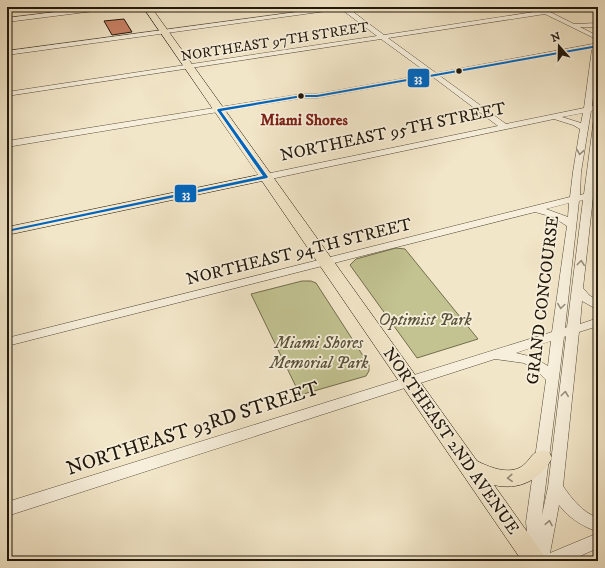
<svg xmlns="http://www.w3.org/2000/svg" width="605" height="568" font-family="'IM FELL DW Pica',serif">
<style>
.green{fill:#c2c391;stroke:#716d4e}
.building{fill:#c98266;stroke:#20170b}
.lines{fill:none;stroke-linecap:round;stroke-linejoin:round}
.minor-casing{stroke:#544b3a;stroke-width:1}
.major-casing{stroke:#20170b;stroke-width:1}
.minor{fill:#f7efdb;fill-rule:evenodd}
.major{fill:#f2e6c8;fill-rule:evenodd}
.bus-1-casing{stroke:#f7efdb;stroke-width:3}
.bus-1{fill:#0065bd;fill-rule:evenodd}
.oneway{stroke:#968e7d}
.oneway2{stroke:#948973}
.bus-dot{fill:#20170b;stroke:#f7efdb;stroke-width:1.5}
.labels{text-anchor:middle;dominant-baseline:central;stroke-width:3.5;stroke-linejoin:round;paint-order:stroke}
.far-street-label{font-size:14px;fill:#20170b;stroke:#f7efdb}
.far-quarter-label{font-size:16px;font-weight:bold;fill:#7a1f14;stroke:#f7efdb}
.street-label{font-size:17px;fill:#20170b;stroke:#f7efdb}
.park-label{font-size:17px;font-style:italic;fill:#59533a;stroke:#f7efdb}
.near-street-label{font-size:20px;fill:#20170b;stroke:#f7efdb}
.line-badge{stroke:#f7efdb;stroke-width:1.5}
.badge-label{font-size:11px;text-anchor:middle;font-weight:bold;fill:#fff}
</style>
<rect width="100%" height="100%" fill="#f2e6c8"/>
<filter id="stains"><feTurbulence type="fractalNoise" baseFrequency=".005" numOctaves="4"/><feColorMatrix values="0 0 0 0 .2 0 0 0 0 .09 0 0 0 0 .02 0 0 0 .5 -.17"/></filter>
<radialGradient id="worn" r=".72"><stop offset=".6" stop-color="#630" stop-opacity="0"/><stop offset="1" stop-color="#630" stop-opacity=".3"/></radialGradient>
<path class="green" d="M 396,248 L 405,249 L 478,339 L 417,358 L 350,265 L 356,259 Z
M 302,281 L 311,281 L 316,283 L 369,365 L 369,371 L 366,376 L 300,395 L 251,294 Z"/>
<path class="building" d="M 124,19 L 132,32 L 112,35 L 104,21 Z"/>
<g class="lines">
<defs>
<path id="minor" d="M 96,7 L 113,7 L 110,9 L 7,22 L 7,18 Z
M 333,7 L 349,7 L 348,8 L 384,35 L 540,11 L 537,9 L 540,7 L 574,24 L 598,23 L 598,27 L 580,27 L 598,36 L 598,40 L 545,14 L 388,38 L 436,73 L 598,43 L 598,57 L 592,106 L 597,106 L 598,109 L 598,148 L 593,191 L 598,190 L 598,196 L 593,197 L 583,288 L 589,295 L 598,301 L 598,310 L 582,301 L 580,324 L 598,318 L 598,326 L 579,332 L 563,486 C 572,499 582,512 598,518 L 598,532 C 582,526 570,519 559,505 L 550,553 L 598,533 L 598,548 L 569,561 L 530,561 L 526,522 L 546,380 L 536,370 L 524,363 L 495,359 L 7,516 L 7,502 L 552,332 L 567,226 L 553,217 L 535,212 L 7,346 L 7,338 L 570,197 L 573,172 L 580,129 L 573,125 L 554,119 L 266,180 L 262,177 L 266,174 L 498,126 L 433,77 L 317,98 L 302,98 L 7,147 L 7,141 L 302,94 L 317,94 L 429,74 L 381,39 L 7,96 L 7,92 L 377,36 L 341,9 L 7,55 L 7,51 ZM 592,49 L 584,108 L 506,124 L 440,76 ZM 595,110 L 584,194 L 580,195 L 581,172 L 591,111 ZM 583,113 L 581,123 L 562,117 ZM 583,200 L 567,327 L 565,328 L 579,201 ZM 569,203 L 568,217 L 546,209 ZM 566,336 L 548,487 L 542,515 L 564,337 ZM 551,341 L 548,366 L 533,357 L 516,353 Z"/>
<path id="major" d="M 143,7 L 151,7 L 477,461 C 489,467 506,474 519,468 C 532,462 531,446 549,452 L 552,458 C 541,480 518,491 494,485 L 543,554 L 546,561 L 522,561 L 262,181 L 7,235 L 7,227 L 258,175 Z"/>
</defs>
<use href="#minor" class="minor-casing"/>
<use href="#major" class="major-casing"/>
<use href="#minor" class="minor"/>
<use href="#major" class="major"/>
<defs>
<path id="bus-1" d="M 598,45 L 598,47 L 317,97 L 302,97 L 221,111 L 268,177 L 267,178 L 7,232 L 7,230 L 263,176 L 217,110 L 218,109 L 302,95 L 317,95 Z"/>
</defs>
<use href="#bus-1" class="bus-1-casing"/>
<use href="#bus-1" class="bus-1"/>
</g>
<defs><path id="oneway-chevron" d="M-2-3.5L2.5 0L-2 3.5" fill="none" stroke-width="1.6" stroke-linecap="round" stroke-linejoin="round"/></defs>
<g class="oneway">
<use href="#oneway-chevron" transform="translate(580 152) rotate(99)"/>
<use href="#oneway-chevron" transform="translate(581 263) rotate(-83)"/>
<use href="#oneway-chevron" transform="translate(561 306) rotate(98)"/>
<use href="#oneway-chevron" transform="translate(565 394) rotate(-83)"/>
<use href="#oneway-chevron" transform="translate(549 523) rotate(-79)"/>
</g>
<use class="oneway2" href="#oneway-chevron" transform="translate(510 478) rotate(177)"/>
<g class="bus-dot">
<circle cx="459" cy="71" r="3.5"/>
<circle cx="301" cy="96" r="3.5"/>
</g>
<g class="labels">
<g class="far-street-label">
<text transform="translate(275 42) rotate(-9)">NORTHEAST 97TH STREET</text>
</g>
<g class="far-quarter-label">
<text x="304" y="120">Miami Shores</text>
</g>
<g class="street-label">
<text transform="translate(393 132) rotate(-12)">NORTHEAST 95TH STREET</text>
<text transform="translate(299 252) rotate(-14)">NORTHEAST 94TH STREET</text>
<text transform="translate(543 300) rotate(-83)">GRAND CONCOURSE</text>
<text transform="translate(451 441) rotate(55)">NORTHEAST 2ND AVENUE</text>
</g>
<g class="park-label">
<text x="425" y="320">Optimist Park</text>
<text x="319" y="343">Miami Shores<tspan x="319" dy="20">Memorial Park</tspan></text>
</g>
<g class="near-street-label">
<text transform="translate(193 429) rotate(-18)">NORTHEAST 93RD STREET</text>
</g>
</g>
<g class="line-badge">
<rect x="407" y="68" width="23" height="20" rx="4" fill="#0065bd"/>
<rect x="174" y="184" width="23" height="19" rx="4" fill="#0065bd"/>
</g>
<g class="badge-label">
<text x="418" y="82">33</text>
<text x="186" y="198">33</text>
</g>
<rect width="605" height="568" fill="none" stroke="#f2e6c8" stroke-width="24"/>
<rect x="8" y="8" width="589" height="552" fill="none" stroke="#20170b" stroke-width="2"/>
<rect x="12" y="12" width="581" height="544" fill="none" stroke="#20170b"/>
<g transform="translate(559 46) rotate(340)" stroke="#f7efdb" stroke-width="3" paint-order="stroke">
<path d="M0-3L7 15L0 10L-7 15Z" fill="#20170b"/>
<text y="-6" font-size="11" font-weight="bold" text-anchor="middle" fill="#20170b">N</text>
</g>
<rect width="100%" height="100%" filter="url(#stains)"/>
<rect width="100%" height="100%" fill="url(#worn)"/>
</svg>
